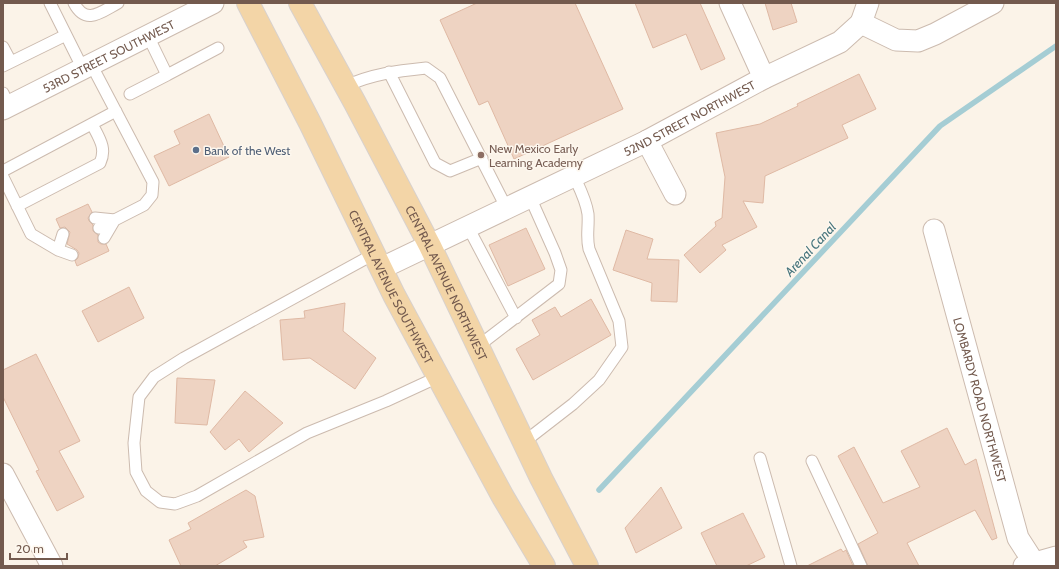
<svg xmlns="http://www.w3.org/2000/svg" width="1059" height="569" font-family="Cabin,sans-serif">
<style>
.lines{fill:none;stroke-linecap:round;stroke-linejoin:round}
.stream{stroke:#a5cdd4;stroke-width:5.5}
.building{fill:#eed3c2;stroke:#dfb9a4}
.lane-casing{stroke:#ccbbaf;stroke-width:13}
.street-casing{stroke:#ccbbaf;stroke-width:23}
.primary-casing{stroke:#d8d1cd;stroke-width:24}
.lane{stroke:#fff;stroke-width:11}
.street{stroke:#fff;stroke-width:21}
.primary{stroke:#f3d5a7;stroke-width:22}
.service-dot{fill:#5c6f8a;stroke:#fdf7ee;stroke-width:1.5}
.education-dot{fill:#8d6e63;stroke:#fdf7ee;stroke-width:1.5}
.labels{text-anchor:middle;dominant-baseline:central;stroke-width:3;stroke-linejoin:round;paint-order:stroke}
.street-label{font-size:12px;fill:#735a4e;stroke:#fdf7ee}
.education-label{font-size:12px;fill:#785e54;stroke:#fdf7ee;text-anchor:start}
.service-label{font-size:12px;fill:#4e5e75;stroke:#fdf7ee;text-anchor:start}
.water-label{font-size:13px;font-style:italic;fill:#47757d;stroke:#fdf7ee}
</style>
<rect width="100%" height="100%" fill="#fbf3e8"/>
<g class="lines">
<path class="stream" d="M 599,490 L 940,126 L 1056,46"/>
</g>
<path class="building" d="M 477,3 L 575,3 L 623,109 L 514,159 L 488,101 L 479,105 L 440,20 Z
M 635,3 L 700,3 L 725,59 L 701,70 L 686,34 L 653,48 Z
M 765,3 L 791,3 L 797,22 L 773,30 Z
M 859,74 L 876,109 L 842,125 L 848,138 L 765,176 L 763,203 L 743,201 L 757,227 L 722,245 L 726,250 L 700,273 L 684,255 L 716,226 L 715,222 L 722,218 L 725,177 L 716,133 L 760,124 L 798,106 L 797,104 Z
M 209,114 L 229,157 L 169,186 L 154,156 L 180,144 L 174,131 Z
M 88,204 L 92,212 L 88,218 L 89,221 L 93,225 L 93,231 L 98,235 L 98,242 L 101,244 L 106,244 L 109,251 L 77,266 L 75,261 L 78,258 L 79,253 L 77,250 L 67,244 L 70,232 L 65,227 L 60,228 L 56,219 Z
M 526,228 L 545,269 L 508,286 L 489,245 Z
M 626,230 L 653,239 L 647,259 L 679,260 L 677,302 L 651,301 L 652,283 L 613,270 Z
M 129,287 L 144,318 L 98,342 L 82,311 Z
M 591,299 L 611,335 L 533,380 L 516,349 L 540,335 L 532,320 L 555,307 L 561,317 Z
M 345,303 L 343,331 L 376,358 L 355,389 L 310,358 L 283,360 L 280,320 L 305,318 L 304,311 Z
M 36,354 L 80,441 L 59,451 L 84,497 L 57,511 L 36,471 L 39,470 L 3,397 L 3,370 Z
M 177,378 L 215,380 L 207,425 L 175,423 Z
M 245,391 L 283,423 L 249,452 L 239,439 L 225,450 L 210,432 Z
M 947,428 L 965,465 L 976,459 L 997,538 L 992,540 L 975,510 L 907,543 L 919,566 L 868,566 L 858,544 L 878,533 L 838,456 L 854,447 L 883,503 L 920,487 L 901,451 Z
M 661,487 L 682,528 L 636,553 L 625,528 Z
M 246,490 L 255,496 L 264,537 L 243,541 L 247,547 L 215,566 L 181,566 L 169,540 L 191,529 L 188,523 Z
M 743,513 L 765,557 L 746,566 L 717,566 L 701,533 Z
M 841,549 L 843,552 L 846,550 L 853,566 L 807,566 Z"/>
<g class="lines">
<defs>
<path id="lane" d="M 50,3 L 66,35
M 74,3 C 86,26 101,12 118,3
M 148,36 L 167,75 L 218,48
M 3,47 L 11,62
M 91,64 L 153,182 L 152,195 L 144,205 L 99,228
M 3,66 L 66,35 L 83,69
M 389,72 L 435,163 L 450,171 L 482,158
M 346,86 C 372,74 397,71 426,68 L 440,78 L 507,209
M 3,93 L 9,106
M 130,94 L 167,75
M 3,171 L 116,111
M 3,177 L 31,234 L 58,250 L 72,255
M 17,206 L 100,163 C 107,148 99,138 92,124
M 95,218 L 115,220
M 468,227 L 516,318
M 104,238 L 114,221
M 58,250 L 63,234
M 374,254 L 184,358 L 154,377 L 139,397 L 134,443 L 136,472 L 146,491 L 160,502 L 175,504 L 197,496 L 307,433 L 386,401 L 438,377
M 477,347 L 559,284 L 561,270 L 555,253 L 530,197
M 524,442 L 573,404 L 599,380 L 622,347 L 619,321 L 589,249 C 586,236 589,227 588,214 C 586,200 580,189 574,176
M 760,458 L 791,566
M 812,461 L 861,566"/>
<g id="street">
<path d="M 730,3 L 764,78"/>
<path d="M 861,23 L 896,40 L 918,41 L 935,34 L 993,3"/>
<path d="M 861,23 L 868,3"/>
<path id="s1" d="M 3,109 L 213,3"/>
<path d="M 647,141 L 675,194"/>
<path id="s2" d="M 934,230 L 1018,538 L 1036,566"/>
<path id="s3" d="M 382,268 L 647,141 L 764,78 L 840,42 L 861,23"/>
<path d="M 3,474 L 52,566"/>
<path d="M 1024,566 L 1056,557"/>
</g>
<g id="primary">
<path id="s4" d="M 248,3 L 310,123 L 394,295 L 503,497 L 544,566"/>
<path id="s5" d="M 300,3 L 355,103 L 430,246 L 541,478 L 587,566"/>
</g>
</defs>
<use href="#lane" class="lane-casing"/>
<use href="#street" class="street-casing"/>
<use href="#primary" class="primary-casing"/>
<use href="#lane" class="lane"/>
<use href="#street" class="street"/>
<use href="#primary" class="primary"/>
</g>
<circle class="service-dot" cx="196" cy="150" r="4"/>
<circle class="education-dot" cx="481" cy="155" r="4"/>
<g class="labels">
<g class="street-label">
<text stroke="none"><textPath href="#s1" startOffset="118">53RD STREET SOUTHWEST</textPath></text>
<text stroke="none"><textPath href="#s3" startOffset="342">52ND STREET NORTHWEST</textPath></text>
<text stroke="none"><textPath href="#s5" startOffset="316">CENTRAL AVENUE NORTHWEST</textPath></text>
<text stroke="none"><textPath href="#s4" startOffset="318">CENTRAL AVENUE SOUTHWEST</textPath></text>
<text stroke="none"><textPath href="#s2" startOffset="176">LOMBARDY ROAD NORTHWEST</textPath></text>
</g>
<g class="education-label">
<text x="489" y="148">New Mexico Early<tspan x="489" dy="14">Learning Academy</tspan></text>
</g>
<g class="service-label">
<text x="204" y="150">Bank of the West</text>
</g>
<g class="water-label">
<text transform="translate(810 249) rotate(-47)">Arenal Canal</text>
</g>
</g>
<rect width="1059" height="569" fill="none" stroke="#735a4e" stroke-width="8"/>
<path d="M10 553v6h57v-6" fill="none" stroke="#735a4e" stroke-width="2"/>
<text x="16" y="553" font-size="12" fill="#735a4e" stroke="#fdf7ee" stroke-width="3" paint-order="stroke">20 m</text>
</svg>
